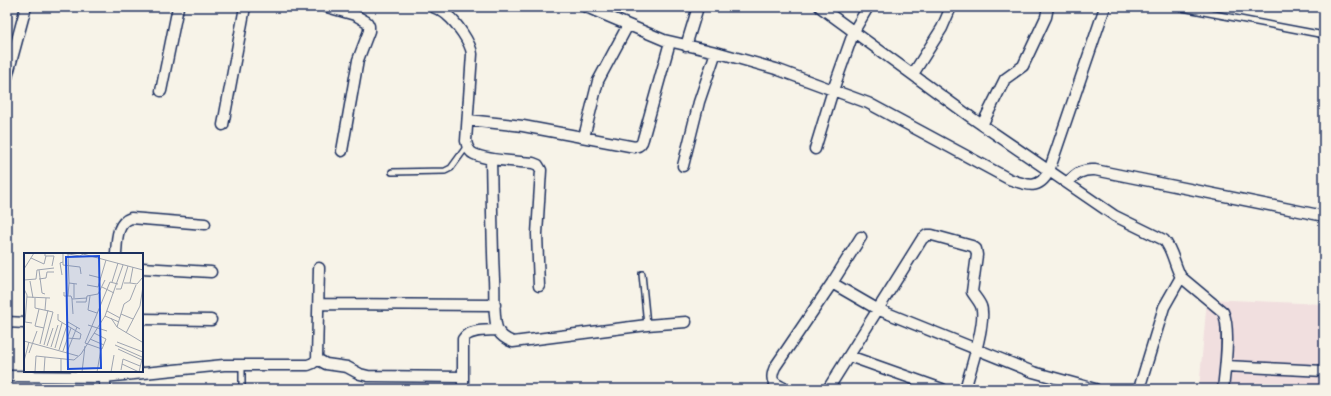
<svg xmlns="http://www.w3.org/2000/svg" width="1331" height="396" font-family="Pangolin,sans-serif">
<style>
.built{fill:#f1dfdf}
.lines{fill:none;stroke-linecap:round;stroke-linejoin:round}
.lane-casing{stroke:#1b2f5e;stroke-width:8}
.street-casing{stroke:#1b2f5e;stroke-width:13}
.lane{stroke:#f7f3e8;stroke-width:5}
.street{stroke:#f7f3e8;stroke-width:10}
.inset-road{fill:none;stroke:#9fa5b1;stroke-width:1}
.view{fill:#1d4ed8;fill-opacity:0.15;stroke:#1d4ed8;stroke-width:2}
.inset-edge{fill:none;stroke:#1b2f5e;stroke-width:2}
</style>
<rect width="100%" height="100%" fill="#f7f3e8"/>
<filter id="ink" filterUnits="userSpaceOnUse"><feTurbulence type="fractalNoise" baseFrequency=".025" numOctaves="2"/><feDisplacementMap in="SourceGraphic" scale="8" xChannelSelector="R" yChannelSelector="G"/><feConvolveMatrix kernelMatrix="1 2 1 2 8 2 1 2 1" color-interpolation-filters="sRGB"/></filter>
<g filter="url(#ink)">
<path class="built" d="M 1207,299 L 1324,304 L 1324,389 L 1199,389 Z"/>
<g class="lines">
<defs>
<path id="lane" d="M 1177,7 L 1324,35
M 392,172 L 445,171 L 451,168 L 467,146
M 642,274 L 647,325
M 242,365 L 242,389"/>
<path id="street" d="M 327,7 L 355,15 L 367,22 L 369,26 L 369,31 L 358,60 L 342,151
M 433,7 C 438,9 443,11 447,15 C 456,22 471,43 472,54 L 466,141 C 467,146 469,152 474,154 C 488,161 517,161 533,163 L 538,165 L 541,170 L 537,234 L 539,286
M 586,7 L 664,40 L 716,52 L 776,69 L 868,103 L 1009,179 C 1026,185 1039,191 1049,171 L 1105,7
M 820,7 L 972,118 L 1115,216 L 1164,240 C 1173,250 1174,265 1181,277 L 1223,312 C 1231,328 1225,370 1223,389
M 686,46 L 698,7
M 913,74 L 942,28 L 951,7
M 7,77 L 26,7
M 161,91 L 178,7
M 468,120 L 523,126 L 635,147 C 640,146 642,144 643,139 L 670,42
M 223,125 L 245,7
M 982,125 L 1005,79 L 1023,66 L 1046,17 L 1048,7
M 584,137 L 598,81 L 628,25
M 815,149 L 833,90 L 854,31 L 868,7
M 491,159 C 492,199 492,239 494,279 C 495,294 493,315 497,328 C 499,335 507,340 513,342 L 647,325 L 686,322
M 683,166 L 699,102 L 716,52
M 1067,183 C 1076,174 1082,169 1095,170 L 1324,216
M 116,254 C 117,241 116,223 131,218 L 205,224
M 142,268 L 211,272
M 832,283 L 877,309 L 1033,372 L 1095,389
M 319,304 L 495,305
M 142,319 L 211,320
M 7,322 L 25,323
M 849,356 L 942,389
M 317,359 L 326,364 L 347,367 L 360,374 L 368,376 L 463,377
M 1226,366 L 1324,371
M 105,371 L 105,389
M 7,376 L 104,377 L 224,365 L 308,365 L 313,363 L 317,359 L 319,268
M 463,389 L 463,339 C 469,329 487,331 498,330
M 786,389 C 773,383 769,381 775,367 L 832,283 L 861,237
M 828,389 L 922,239 L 927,235 L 932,235 L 972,246 L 976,249 L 977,255 L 972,292 C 975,297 979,301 981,306 C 987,320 970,372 965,389
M 1139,389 L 1164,307 L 1181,277"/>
</defs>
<use href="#lane" class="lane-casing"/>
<use href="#street" class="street-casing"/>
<use href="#lane" class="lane"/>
<use href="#street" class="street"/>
</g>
</g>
<g transform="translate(24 253)">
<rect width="119" height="119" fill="#f7f3e8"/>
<path class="inset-road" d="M 21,0 L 21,3 L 30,3 L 28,13M 39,0 L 56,3 L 59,1 L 119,17M 39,0 L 39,12 L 56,14 L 57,21M 44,1 L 45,30 L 53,31M 7,5 L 20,11 L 22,3M 0,16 L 10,0M 15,17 L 18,40 L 21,41M 38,22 L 36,10 L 39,9M 65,22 L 77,25M 15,26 L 22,25 L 23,19 L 30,19M 0,27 L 12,26 L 13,17 L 30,15M 6,28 L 9,45M 88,29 L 94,10M 100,30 L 106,30 L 109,14M 106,30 L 113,31 L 119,24M 50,31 L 50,45M 63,32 L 74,34 L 82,7M 78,34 L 90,40M 0,36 L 3,42 L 1,69 L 8,70M 92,36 L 97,36 L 104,13M 40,39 L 40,43 L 47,43 L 48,46M 44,43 L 45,30M 66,43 L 64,57 L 73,60M 3,44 L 26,45M 11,45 L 11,55 L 29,59 L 20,92M 52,49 L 62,49 L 63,43 L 74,41 L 81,27M 15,56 L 11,73 L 20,75M 21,57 L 22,45M 83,58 L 96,65M 34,61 L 34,67 L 57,81 L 56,86 L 43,85M 49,61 L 48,46 L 63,45M 97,61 L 109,66M 81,63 L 95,69M 87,65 L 93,74 L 118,89M 64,72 L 83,78M 93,74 L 100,51 L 106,47 L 112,32M 70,80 L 82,86 L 78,96 L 61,90 L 86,29 L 94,31M 102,80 L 116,53 L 119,33M 66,86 L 80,92M 0,88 L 54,103M 93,89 L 119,99M 16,91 L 24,57M 91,92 L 118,104M 23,93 L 29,75M 27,94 L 34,72M 31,95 L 38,70M 94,96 L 118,107M 35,97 L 44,69 L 56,76M 39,98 L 47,75M 43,99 L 53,74M 5,100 L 13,78M 0,108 L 5,89M 98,111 L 115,119M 97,117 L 99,106 L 116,113M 11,119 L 12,103 L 50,107 L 57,101 L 81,63 L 99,12M 20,119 L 21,104M 37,119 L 37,106M 58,119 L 61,93M 73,119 L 77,96M 87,119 L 90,102M 115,119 L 119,102"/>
<path class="view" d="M 75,3 L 77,115 L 44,116 L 42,4 Z"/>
<rect width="119" height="119" class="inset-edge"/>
</g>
<rect width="1331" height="396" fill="none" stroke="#f7f3e8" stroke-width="24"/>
<rect x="12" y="12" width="1307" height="372" fill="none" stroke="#1b2f5e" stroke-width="1.5" filter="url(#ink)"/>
</svg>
